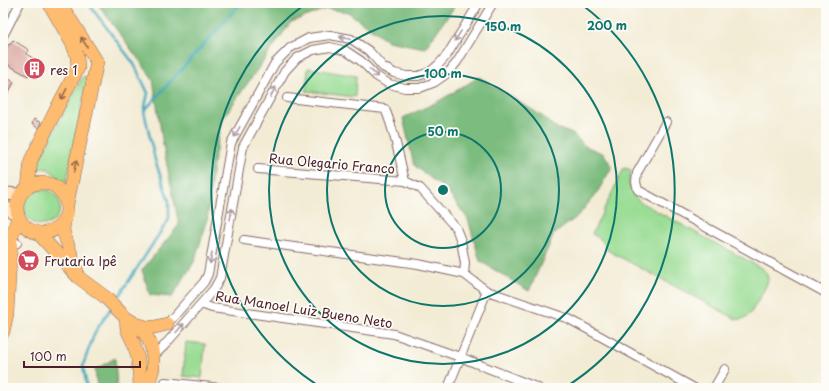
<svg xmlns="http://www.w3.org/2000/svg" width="829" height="391" font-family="'Playpen Sans',sans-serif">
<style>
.green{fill:#9add94;stroke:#727e60}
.forest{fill:#7bbc7e;stroke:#626e54}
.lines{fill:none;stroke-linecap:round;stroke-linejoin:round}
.stream{stroke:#3fa8c0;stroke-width:2.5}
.building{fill:#d9a59f}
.minor-casing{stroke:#856766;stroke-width:10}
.secondary-casing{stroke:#856766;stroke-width:14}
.primary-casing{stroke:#856766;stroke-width:14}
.minor{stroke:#fff;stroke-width:8}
.secondary{stroke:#ffe4c6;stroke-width:12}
.primary{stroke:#febc70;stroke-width:13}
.oneway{stroke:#ae9aa0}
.oneway2{stroke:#9b664a}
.ring{fill:none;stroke:#0f766e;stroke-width:2}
.labels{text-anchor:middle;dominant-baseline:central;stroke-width:3.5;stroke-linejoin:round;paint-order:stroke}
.poi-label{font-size:13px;fill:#4a1f2b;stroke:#fdfcf7;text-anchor:start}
.street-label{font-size:13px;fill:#4a1f2b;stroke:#fdfcf7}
.centre{fill:#0f766e;stroke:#fdfcf7;stroke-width:2}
.ring-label{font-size:12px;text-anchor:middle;font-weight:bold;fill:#0f766e;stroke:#fdfcf7;stroke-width:3.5;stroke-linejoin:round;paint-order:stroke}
</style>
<rect width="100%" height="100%" fill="#fdfcf7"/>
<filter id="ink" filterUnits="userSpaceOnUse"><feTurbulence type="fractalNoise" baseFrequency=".025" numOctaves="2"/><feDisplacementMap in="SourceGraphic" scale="8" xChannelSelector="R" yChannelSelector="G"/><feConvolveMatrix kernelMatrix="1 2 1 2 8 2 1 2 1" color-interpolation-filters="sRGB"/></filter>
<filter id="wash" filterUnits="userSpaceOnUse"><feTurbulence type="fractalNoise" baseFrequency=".012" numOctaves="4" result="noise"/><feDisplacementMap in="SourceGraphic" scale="16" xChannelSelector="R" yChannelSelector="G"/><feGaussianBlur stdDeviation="0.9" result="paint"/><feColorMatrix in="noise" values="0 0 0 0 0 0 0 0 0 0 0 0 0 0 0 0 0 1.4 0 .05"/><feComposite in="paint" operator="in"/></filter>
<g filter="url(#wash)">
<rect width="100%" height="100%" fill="#f3ecd5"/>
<path class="green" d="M 308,68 L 356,76 L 355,97 L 306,91 Z
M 83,76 L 87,79 L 66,184 L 63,181 L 48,169 L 35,168 Z
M 624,168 L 629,169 L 631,172 C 631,175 629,178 629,182 C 629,190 634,196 640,202 L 763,269 C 766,272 768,276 768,280 C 767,287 754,307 750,314 C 746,318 742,320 736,319 L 607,250 C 604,241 600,238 592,234 Z
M24 207a18 18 0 1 1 36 0a18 18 0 1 1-36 0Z
M 186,342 L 205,344 L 202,378 L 183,376 Z"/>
<path class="forest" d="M 97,3 L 457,3 L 425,48 L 388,41 L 348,12 L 326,9 L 291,22 L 223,118 L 213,163 L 207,222 L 194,262 L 172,297 L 150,295 L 142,270 L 179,225 L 163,145 L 153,79 Z
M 479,77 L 542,116 L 556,128 L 573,134 L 585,146 L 604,154 L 612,167 L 598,191 L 578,216 L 554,234 L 529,291 L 480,261 L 468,219 L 447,191 L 414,165 L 403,118 L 439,101 Z
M 115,358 L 117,388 L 97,388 L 95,370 Z"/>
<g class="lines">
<path class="stream" d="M 88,3 L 134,64 L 148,93 L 144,111 L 155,160 L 169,201 L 169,219 L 115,302
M 145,110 L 241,3
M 87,388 L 83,365 L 95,332 L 111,308"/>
</g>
<g id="blocks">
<path class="building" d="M 13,40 L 29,50 L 26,54 L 36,60 L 28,76 L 3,62 L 3,55 L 9,44 L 10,45 Z
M 3,75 L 14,82 L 3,103 Z
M 34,119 L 41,123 L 38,128 L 32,124 Z"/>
</g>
</g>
<g filter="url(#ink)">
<use href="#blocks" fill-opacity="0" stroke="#856766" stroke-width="1"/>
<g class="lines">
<defs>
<path id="minor" d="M 3,36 L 20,3
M 287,98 L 385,109 C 395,132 399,157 405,181 L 420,188 L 456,228 L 461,241 L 465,263 L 464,274
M 666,122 L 637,173 L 636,182 L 638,190 L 826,293
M 258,169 L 405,181
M 3,238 L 11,239 L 17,243
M 244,240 L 418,264 L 464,274 L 487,291 L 569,319 L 694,388
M 201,304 L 212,308 L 394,334 L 460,357 L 538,388
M 164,326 L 167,324 L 204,282 L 208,274 L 231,143 L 275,63 L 290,48 L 309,38 L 330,35 L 351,39 L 369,51 L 383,67 L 394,73 L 406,76 L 418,76 L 430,72 L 439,64 L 447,55 L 479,3
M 153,357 L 163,347 L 214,289 L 220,278 L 243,147 L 285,71 L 297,58 L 313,50 L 330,47 L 346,51 L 361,61 L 376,76 L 389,84 L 405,88 L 420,88 L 435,82 L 448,73 L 457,62 L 493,3
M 165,382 L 221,388
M 448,388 L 487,291
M 714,388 L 725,369"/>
<path id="secondary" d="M 3,193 L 20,195
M 3,206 L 18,215"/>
<path id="primary" d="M 60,3 L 97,62 L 67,204
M17 208a25 25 0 1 1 50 0a25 25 0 1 1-50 0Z
M 28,187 L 31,160 L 59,104 L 78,68 L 77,56 L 73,45 L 49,3
M 64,221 L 63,231 L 77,271
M 39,234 L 78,277 L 105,297 L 126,318 L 136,324 L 146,335 L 151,345 L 153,357 L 153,369 L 147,388
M 126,318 L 127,329 L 134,344 L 138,359 L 140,385 L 141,388
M 136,324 L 146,327 L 155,327 L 167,324
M 3,332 L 7,314 L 11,239 L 18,217"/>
</defs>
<use href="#minor" class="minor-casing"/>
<use href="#secondary" class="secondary-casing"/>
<use href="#primary" class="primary-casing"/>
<use href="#minor" class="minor"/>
<use href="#secondary" class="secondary"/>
<use href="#primary" class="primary"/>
</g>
<defs><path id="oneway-shaft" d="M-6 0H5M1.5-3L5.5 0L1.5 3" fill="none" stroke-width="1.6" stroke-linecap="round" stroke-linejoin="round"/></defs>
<g class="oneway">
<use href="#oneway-shaft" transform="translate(458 36) rotate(122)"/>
<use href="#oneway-shaft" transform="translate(345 38) rotate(-167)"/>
<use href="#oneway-shaft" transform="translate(374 73) rotate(43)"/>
<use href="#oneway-shaft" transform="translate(273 92) rotate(-61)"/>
<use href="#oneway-shaft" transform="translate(237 132) rotate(118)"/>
<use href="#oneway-shaft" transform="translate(231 214) rotate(-80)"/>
<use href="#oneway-shaft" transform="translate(211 258) rotate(100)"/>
<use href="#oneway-shaft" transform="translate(180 328) rotate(-48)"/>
</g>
<g class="oneway2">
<use href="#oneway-shaft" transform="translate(84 42) rotate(-122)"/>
<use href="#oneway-shaft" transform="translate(64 94) rotate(118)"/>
<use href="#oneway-shaft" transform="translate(75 166) rotate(-78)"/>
</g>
</g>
<g class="ring">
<circle cx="443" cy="190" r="58"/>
<circle cx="443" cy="190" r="116"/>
<circle cx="443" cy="190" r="174"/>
<path d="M322 388A232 232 0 0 1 305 4M581 4A232 232 0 0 1 564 388"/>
</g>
<defs>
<symbol id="building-disc" viewBox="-11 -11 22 22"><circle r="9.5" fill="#d1495b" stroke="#fdfcf7"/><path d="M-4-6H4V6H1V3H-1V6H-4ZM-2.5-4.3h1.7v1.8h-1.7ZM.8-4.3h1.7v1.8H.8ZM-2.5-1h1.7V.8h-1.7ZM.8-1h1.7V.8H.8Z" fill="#fff"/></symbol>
<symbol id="supermarket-disc" viewBox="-11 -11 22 22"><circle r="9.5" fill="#d1495b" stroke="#fdfcf7"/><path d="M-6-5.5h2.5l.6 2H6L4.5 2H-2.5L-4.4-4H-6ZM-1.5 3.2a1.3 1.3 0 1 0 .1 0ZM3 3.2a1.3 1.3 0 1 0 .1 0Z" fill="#fff"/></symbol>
</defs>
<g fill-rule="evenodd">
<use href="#building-disc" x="22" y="56" width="25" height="25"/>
<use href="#supermarket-disc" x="16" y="248" width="25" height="25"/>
</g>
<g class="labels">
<g class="poi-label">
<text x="50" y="69">res 1</text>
<text x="44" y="260">Frutaria Ipê</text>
</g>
<g class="street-label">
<text transform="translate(332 163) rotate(5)">Rua Olegario Franco</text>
<text transform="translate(304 309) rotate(9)">Rua Manoel Luiz Bueno Neto</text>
</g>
</g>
<circle cx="443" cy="190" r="6" class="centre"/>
<g class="ring-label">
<text x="607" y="30">200 m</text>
<text x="503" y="31">150 m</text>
<text x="443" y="78">100 m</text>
<text x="443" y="136">50 m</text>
</g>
<rect width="829" height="391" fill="none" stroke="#fdfcf7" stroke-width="16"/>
<path d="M24 361v6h116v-6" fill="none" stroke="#4a1f2b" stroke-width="2"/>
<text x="30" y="361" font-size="12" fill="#4a1f2b" stroke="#fdfcf7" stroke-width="3" paint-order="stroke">100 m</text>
</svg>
